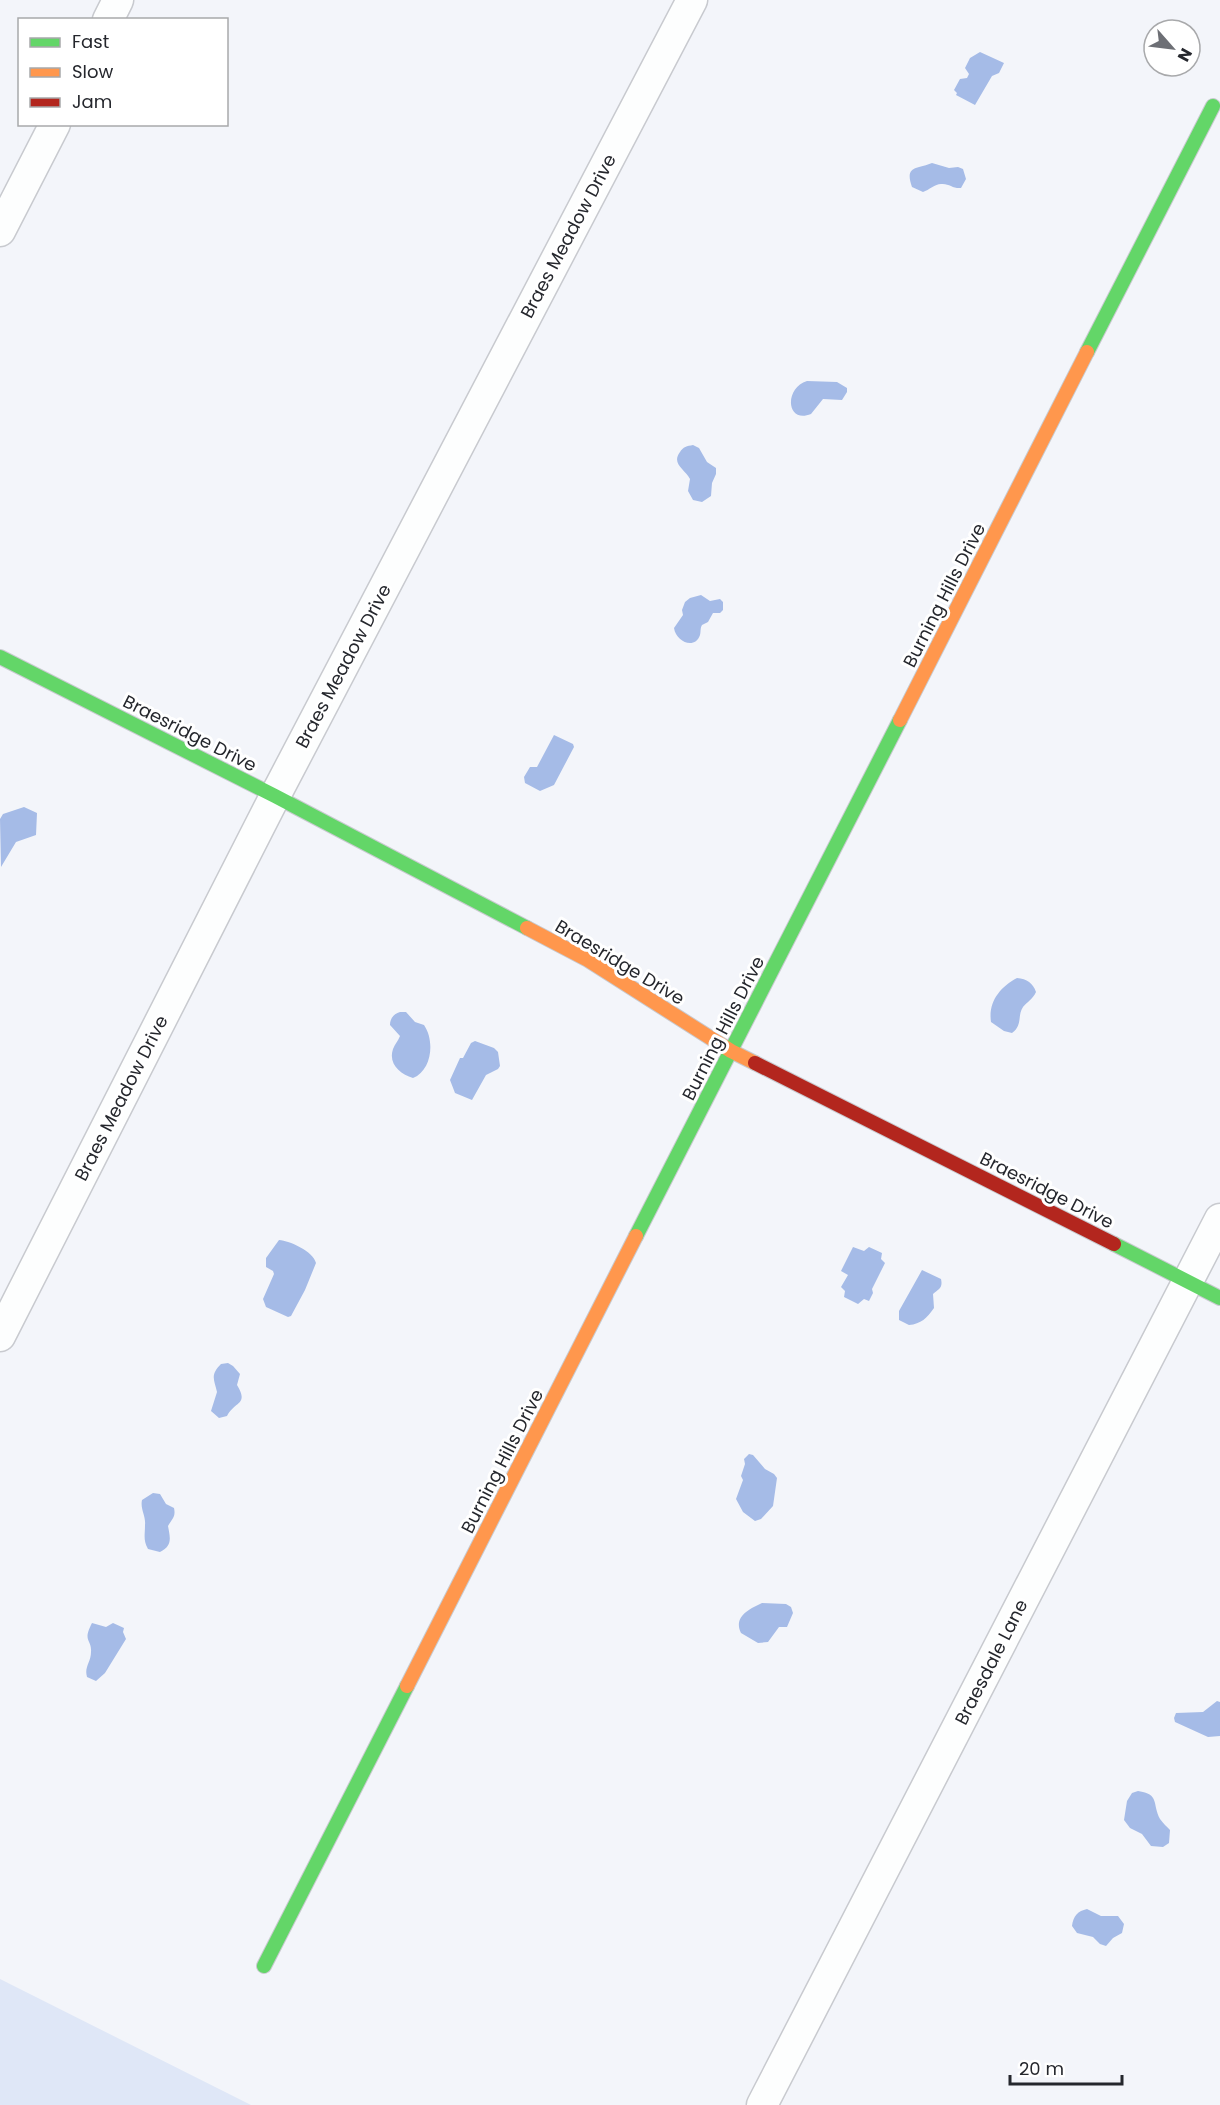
<svg xmlns="http://www.w3.org/2000/svg" width="1220" height="2105" font-family="Poppins,sans-serif">
<style>
.green{fill:#dfe7f7}
.water{fill:#a5bbe7}
.lines{fill:none;stroke-linecap:round;stroke-linejoin:round}
.street-casing{stroke:#c8cacf;stroke-width:33}
.fast-casing{stroke:#c8cacf;stroke-width:16}
.slow-casing{stroke:#c8cacf;stroke-width:16}
.jam-casing{stroke:#c8cacf;stroke-width:16}
.street{stroke:#fdfefe;stroke-width:30}
.fast{stroke:#63d668;stroke-width:14}
.slow{stroke:#ff974d;stroke-width:14}
.jam{stroke:#b3261e;stroke-width:14}
.labels{text-anchor:middle;dominant-baseline:central;stroke-width:6;stroke-linejoin:round;paint-order:stroke}
.street-label{font-size:18px;fill:#25272d;stroke:#fff}
</style>
<rect width="100%" height="100%" fill="#f3f5fa"/>
<path class="green" d="M 0,1979 L 251,2105 L 0,2105 Z"/>
<path class="water" d="M 980,52 L 1004,63 L 999,73 L 992,76 L 975,105 L 956,95 L 957,93 L 954,90 L 960,79 L 967,78 L 969,74 L 965,68 L 970,58 Z
M 932,163 L 949,168 L 958,167 L 963,169 L 966,179 L 961,188 C 953,189 949,183 941,184 C 935,184 929,190 923,192 L 912,187 C 904,165 918,169 932,163 Z
M 807,381 L 837,382 L 847,388 L 847,392 L 842,400 L 823,399 L 811,414 C 786,424 784,388 807,381 Z
M 693,445 L 699,448 L 707,462 L 716,468 L 716,474 L 712,483 L 711,496 L 702,502 L 693,500 L 688,491 L 690,479 C 685,469 671,464 680,452 C 683,447 687,446 693,445 Z
M 701,595 L 710,601 L 720,599 L 723,602 L 723,610 L 720,613 L 713,613 L 708,622 L 702,625 C 700,628 701,632 700,635 C 695,650 676,642 674,628 L 683,615 L 682,610 L 685,602 L 690,598 Z
M 554,735 L 573,744 L 574,747 L 554,785 L 540,791 L 525,783 L 524,777 L 530,767 L 537,767 Z
M 24,807 L 37,813 L 36,835 L 16,842 L 1,867 L 0,819 L 3,814 Z
M 1017,978 C 1027,979 1033,983 1036,992 C 1033,999 1027,1002 1023,1007 C 1017,1016 1023,1025 1012,1033 L 1004,1031 L 991,1022 C 988,1002 1000,987 1017,978 Z
M 400,1012 L 406,1012 L 415,1022 L 424,1025 C 435,1041 432,1070 413,1078 C 400,1074 388,1064 393,1049 C 395,1044 398,1041 400,1036 L 390,1025 C 390,1018 394,1014 400,1012 Z
M 475,1041 L 494,1048 L 498,1052 L 500,1066 L 498,1069 L 486,1075 L 472,1100 L 455,1093 L 450,1080 L 460,1058 L 463,1058 L 471,1043 Z
M 279,1240 C 290,1241 313,1251 316,1263 L 305,1290 L 291,1316 L 288,1317 L 266,1307 L 263,1299 L 274,1274 L 273,1271 L 266,1267 L 266,1258 Z
M 853,1247 L 864,1251 L 869,1247 L 882,1253 L 881,1259 L 885,1263 L 872,1289 L 873,1293 L 869,1301 L 864,1299 L 858,1304 L 844,1297 L 845,1291 L 841,1287 L 848,1275 L 841,1271 Z
M 922,1270 L 941,1279 C 943,1288 939,1289 933,1294 L 934,1308 C 927,1318 921,1324 909,1325 L 899,1320 L 899,1311 Z
M 228,1363 L 233,1366 L 240,1374 L 237,1385 C 249,1405 235,1401 227,1416 L 219,1418 L 211,1411 L 217,1392 C 214,1379 210,1375 221,1364 Z
M 749,1454 L 753,1455 L 765,1469 L 774,1474 L 777,1478 L 773,1506 L 761,1519 L 755,1521 L 743,1512 L 736,1499 L 743,1480 L 741,1476 L 745,1464 L 744,1459 Z
M 153,1493 L 160,1494 L 166,1504 L 174,1508 C 176,1517 172,1519 168,1526 C 170,1537 173,1546 160,1552 L 148,1549 C 143,1540 145,1535 145,1525 C 146,1516 140,1509 142,1500 Z
M 762,1603 L 786,1604 L 791,1607 L 793,1613 L 787,1627 L 779,1627 L 768,1642 L 758,1643 L 741,1633 C 733,1617 749,1609 762,1603 Z
M 92,1623 L 106,1627 L 113,1623 L 124,1628 L 123,1632 L 126,1639 L 105,1673 L 96,1681 L 87,1677 C 84,1667 91,1662 91,1652 C 92,1639 82,1642 92,1623 Z
M 1217,1701 L 1220,1702 L 1220,1736 L 1208,1737 L 1175,1722 L 1174,1718 L 1176,1713 L 1203,1712 Z
M 1138,1791 C 1160,1794 1152,1804 1160,1819 C 1163,1823 1167,1827 1170,1830 L 1169,1843 L 1163,1847 L 1151,1846 L 1142,1834 L 1130,1828 L 1124,1820 L 1127,1801 L 1132,1793 Z
M 1087,1909 L 1101,1916 L 1118,1916 L 1124,1924 L 1122,1933 L 1113,1938 L 1106,1946 L 1100,1944 L 1093,1937 L 1077,1933 L 1072,1926 C 1073,1916 1078,1911 1087,1909 Z"/>
<g class="lines">
<defs>
<path id="street" d="M 108,20 L 118,0
M 0,231 L 55,124
M 0,1336 L 275,796 L 692,0
M 762,2105 L 1220,1219"/>
<path id="fast" d="M 1087,352 L 1213,106
M 0,657 L 275,796 L 527,928
M 636,1236 L 900,720
M 1114,1244 L 1220,1298
M 264,1966 L 407,1686"/>
<path id="slow" d="M 900,720 L 1087,352
M 527,928 L 588,960 L 731,1051 L 755,1063
M 407,1686 L 636,1236"/>
<path id="jam" d="M 755,1063 L 1114,1244"/>
</defs>
<use href="#street" class="street-casing"/>
<use href="#fast" class="fast-casing"/>
<use href="#slow" class="slow-casing"/>
<use href="#jam" class="jam-casing"/>
<use href="#street" class="street"/>
<use href="#fast" class="fast"/>
<use href="#slow" class="slow"/>
<use href="#jam" class="jam"/>
</g>
<g class="labels">
<g class="street-label">
<text transform="translate(568 236) rotate(-62)">Braes Meadow Drive</text>
<text transform="translate(944 595) rotate(-63)">Burning Hills Drive</text>
<text transform="translate(343 666) rotate(-62)">Braes Meadow Drive</text>
<text transform="translate(190 733) rotate(27)">Braesridge Drive</text>
<text transform="translate(620 962) rotate(31)">Braesridge Drive</text>
<text transform="translate(723 1028) rotate(-63)">Burning Hills Drive</text>
<text transform="translate(121 1098) rotate(-63)">Braes Meadow Drive</text>
<text transform="translate(1047 1190) rotate(27)">Braesridge Drive</text>
<text transform="translate(502 1461) rotate(-63)">Burning Hills Drive</text>
<text transform="translate(991 1662) rotate(-63)">Braesdale Lane</text>
</g>
</g>
<rect x="18" y="18" width="210" height="108" fill="#ffffff" stroke="#a8a9ab" stroke-width="1.5"/>
<rect x="30" y="38" width="30" height="9" fill="#63d668" stroke="#a8a9ab" stroke-width="1.5"/>
<text x="72" y="48" font-size="18" fill="#25272d">Fast</text>
<rect x="30" y="68" width="30" height="9" fill="#ff974d" stroke="#a8a9ab" stroke-width="1.5"/>
<text x="72" y="78" font-size="18" fill="#25272d">Slow</text>
<rect x="30" y="98" width="30" height="9" fill="#b3261e" stroke="#a8a9ab" stroke-width="1.5"/>
<text x="72" y="108" font-size="18" fill="#25272d">Jam</text>
<g transform="translate(1172 48) rotate(118)"><circle r="28" fill="#ffffff" stroke="#a8a9ab" stroke-width="1.5"/>
<path d="M0-4.5L10 22L0 15L-10 22Z" fill="#6d6f75"/>
<text y="-9" font-size="16" font-weight="bold" text-anchor="middle" fill="#25272d">N</text>
</g>
<path d="M1010 2075v9h112v-9" fill="none" stroke="#25272d" stroke-width="3"/>
<text x="1019" y="2075" font-size="18" fill="#25272d" stroke="#ffffff" stroke-width="4.5" paint-order="stroke">20 m</text>
</svg>
